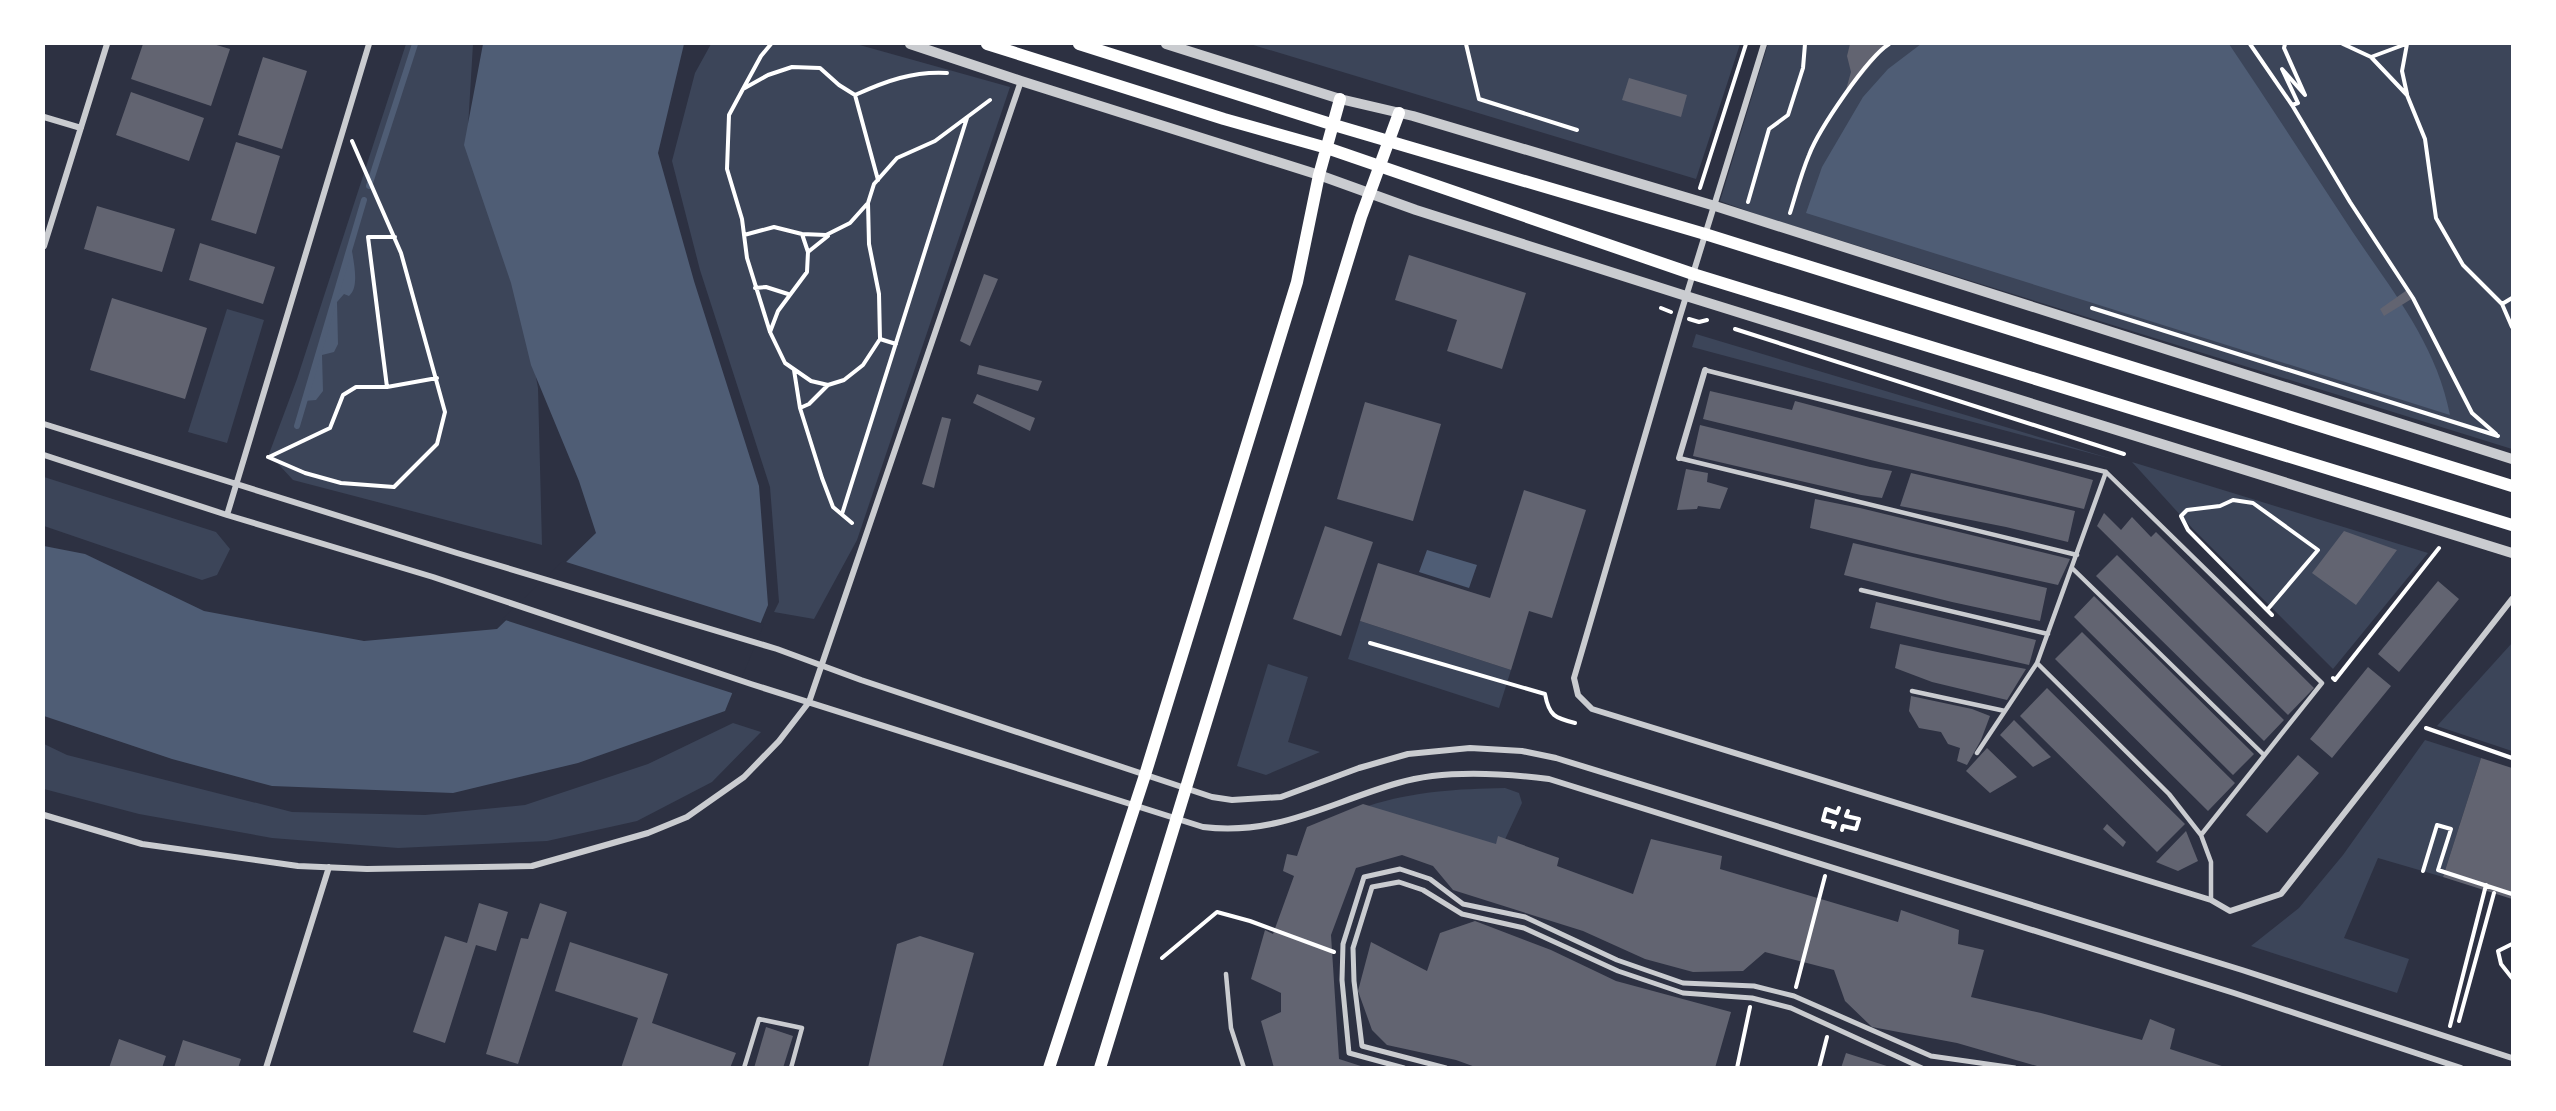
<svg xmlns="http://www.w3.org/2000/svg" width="2556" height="1111" font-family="Helvetica,sans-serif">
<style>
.green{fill:#3c4559}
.water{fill:#4f5d75}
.pier{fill:#2d3142}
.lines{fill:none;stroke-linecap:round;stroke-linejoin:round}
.stream{stroke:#4f5d75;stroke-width:6}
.building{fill:#626471}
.path{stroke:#fff;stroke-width:4}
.service{stroke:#caccd0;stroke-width:4.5}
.pedestrian{stroke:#caccd0;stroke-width:5}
.minor{stroke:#caccd0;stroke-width:6}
.tertiary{stroke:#caccd0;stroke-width:10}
.secondary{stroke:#fff;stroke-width:12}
</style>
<rect width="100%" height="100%" fill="#2d3142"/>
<path class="green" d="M 406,44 L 473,44 L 467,144 L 526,322 L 538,388 L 542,545 L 293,480 L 269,454 L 297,379 Z
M 711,44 L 856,44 L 1010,87 L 857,540 L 814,619 L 774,612 L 779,602 L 770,487 L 700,270 L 672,161 L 695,73 Z
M 1250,44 L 1740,44 L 1696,179 Z
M 1768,44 L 2512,44 L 2512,449 L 1762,216 L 1720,201 Z
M 227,309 L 264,320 L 227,443 L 188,432 Z
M 1696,334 L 2112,459 L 1692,347 Z
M 2132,462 L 2428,553 L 2333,669 L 2193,529 Z
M 44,477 L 216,532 L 230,549 L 217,575 L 202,580 L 44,526 Z
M 1360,621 L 1511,670 L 1499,708 L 1348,659 Z
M 2512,643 L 2512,751 L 2437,726 Z
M 1268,664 L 1308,677 L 1288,742 L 1320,752 L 1266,775 L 1237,766 Z
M 733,723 L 761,732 L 712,782 L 637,821 L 547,841 L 398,848 L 272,838 L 139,814 L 44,789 L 44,744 L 67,755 L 292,812 L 425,815 L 525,805 L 648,764 Z
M 2425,740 L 2481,758 L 2443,877 L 2378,858 L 2344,938 L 2409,959 L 2397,993 L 2251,946 L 2299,908 L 2343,855 Z
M 1505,788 L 1519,793 L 1522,803 L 1500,850 L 1368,806 C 1415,791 1457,789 1505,788 Z"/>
<path class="water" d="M 483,44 L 684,44 L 658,153 L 694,281 L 759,486 L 768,605 L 725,711 L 578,763 L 453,793 L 272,786 L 172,759 L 44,716 L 44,546 L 85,554 L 204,611 L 364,641 L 497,629 L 596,533 L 579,481 L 531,365 L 511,283 L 464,145 Z
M 1921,44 L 2229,44 C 2271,106 2311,169 2352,231 C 2392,291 2436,343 2450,415 L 1806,213 L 1822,167 L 1863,97 L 1888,69 Z
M 351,243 C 352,257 361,286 349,296 L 344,294 L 337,302 L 338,344 L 334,352 L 322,355 L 323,391 L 316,400 L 304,401 Z
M 1427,550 L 1477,565 L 1469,588 L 1419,572 Z"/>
<path class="pier" d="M 563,561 L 764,624 L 735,694 L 502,619 Z"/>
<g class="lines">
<path class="stream" d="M 369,186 L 415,44
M 297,426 L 364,200"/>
</g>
<path class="building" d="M 143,44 L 213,44 L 230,49 L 211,106 L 131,79 Z
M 1850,44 L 1888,44 L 1844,97 L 1851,72 L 1847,56 Z
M 263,57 L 307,71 L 282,149 L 238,135 Z
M 1629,78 L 1687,95 L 1681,117 L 1622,100 Z
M 131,92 L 204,118 L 189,161 L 116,135 Z
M 236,142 L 280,156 L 256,234 L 211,220 Z
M 97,206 L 175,229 L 162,272 L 84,249 Z
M 200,243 L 275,267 L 263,304 L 189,280 Z
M 1409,255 L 1526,293 L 1502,369 L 1447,351 L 1457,320 L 1395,300 Z
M 984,274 L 998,279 L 970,346 L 960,341 Z
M 2407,290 L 2413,298 L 2384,316 L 2380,309 Z
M 112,298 L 207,328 L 185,399 L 90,370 Z
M 979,365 L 1042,381 L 1038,391 L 977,374 Z
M 1710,391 L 1792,410 L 1795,401 L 2093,480 L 2084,509 L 1883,463 L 1703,419 Z
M 977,394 L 1035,418 L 1030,431 L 973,403 Z
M 1365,402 L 1441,424 L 1413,521 L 1337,499 Z
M 942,417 L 951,419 L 934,488 L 922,484 Z
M 1700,425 L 1870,467 L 1892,471 L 1882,498 L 1861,495 L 1719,462 L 1693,456 Z
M 1686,469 L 1708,473 L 1707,482 L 1728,488 L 1720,509 L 1698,506 L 1697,509 L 1677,510 Z
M 1911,473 L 2075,511 L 2068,542 L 2006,527 L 1900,506 Z
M 1524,490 L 1586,510 L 1552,618 L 1529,611 L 1511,670 L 1360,621 L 1378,563 L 1490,598 Z
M 1815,499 L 1860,508 L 2070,559 L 2058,585 L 1912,553 L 1810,528 Z
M 2104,513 L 2121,530 L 2132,517 L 2151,537 L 2156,532 L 2314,688 L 2288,715 L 2097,526 Z
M 1325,526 L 1373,542 L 1341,636 L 1293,619 Z
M 2344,531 L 2397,550 L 2356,605 L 2312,573 Z
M 1853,543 L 2047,588 L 2040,621 L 1952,602 L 1844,575 Z
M 2117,555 L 2284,720 L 2264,741 L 2096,576 Z
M 2438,581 L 2459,599 L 2399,672 L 2378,654 Z
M 2094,596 L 2254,754 L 2233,775 L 2074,617 Z
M 1876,602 L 2036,640 L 2029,665 L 1870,628 Z
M 2082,632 L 2235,783 L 2208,811 L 2055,659 Z
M 1900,644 L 1942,653 L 2026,669 L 2007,700 L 1932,682 L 1895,668 Z
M 2368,667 L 2391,686 L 2332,758 L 2310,739 Z
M 2047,688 L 2185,824 L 2157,852 L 2020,716 Z
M 1911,696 L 1972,709 L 1990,716 L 1981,740 L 1967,765 L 1957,761 L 1960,748 L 1948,744 L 1941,732 L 1919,728 L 1909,711 Z
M 2014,720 L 2051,757 L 2033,767 L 2000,735 Z
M 1987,748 L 2017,777 L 1990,793 L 1966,771 Z
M 2298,755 L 2319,773 L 2267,833 L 2246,815 Z
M 2481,758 L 2512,768 L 2512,899 L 2443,877 Z
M 1363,804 L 1496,844 L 1498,836 L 1559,858 L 1557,866 L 1633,894 L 1651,839 L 1722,856 L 1720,869 L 1898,922 L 1901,910 L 1959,930 L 1958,944 L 1984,950 L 1971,997 L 2041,1013 L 2142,1040 L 2150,1019 L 2175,1029 L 2170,1049 L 2228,1068 L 2044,1068 L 1957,1043 L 1872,1027 L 1845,1001 L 1834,970 L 1765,952 L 1743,971 L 1693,972 L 1645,959 L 1583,931 L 1453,890 L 1433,866 L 1402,855 L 1356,868 L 1331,935 L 1339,1059 L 1367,1068 L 1274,1068 L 1261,1021 L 1281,1012 L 1281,993 L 1251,979 L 1265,930 L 1273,934 L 1294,876 L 1283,871 L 1287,854 L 1297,856 L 1307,827 Z
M 2107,824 L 2126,842 L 2123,847 L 2103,829 Z
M 2186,831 L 2198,861 L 2178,871 L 2156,862 Z
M 479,903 L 508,912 L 496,951 L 476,945 L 445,1043 L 413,1032 L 445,936 L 467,943 Z
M 540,903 L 567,912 L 518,1064 L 486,1054 L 521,938 L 528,939 Z
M 1475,921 L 1551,950 L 1616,981 L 1731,1012 L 1715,1068 L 1478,1068 L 1456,1060 L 1387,1045 L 1372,1030 L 1358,991 L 1371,942 L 1427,971 L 1440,933 Z
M 920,936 L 974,953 L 942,1068 L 868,1068 L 897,944 Z
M 570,942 L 668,974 L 652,1023 L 736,1053 L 730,1068 L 621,1068 L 638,1018 L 555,991 Z
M 766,1027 L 793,1036 L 783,1068 L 754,1068 Z
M 119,1039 L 166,1056 L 162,1068 L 109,1068 Z
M 183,1040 L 241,1059 L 238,1068 L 174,1068 Z
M 1846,1053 L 1890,1067 L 1890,1068 L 1841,1068 Z"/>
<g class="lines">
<path class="path" d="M 1466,44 L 1479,99 L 1577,130
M 2250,44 L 2292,105 L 2350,202 L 2413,298 L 2472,413 L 2496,434
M 2285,44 L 2284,48 L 2305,95 L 2282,69 L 2298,103 L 2292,105
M 2343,44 L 2371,57 L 2407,95 L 2425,139 L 2436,218 L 2463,265 L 2502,304 L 2512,327
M 2407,44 L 2402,71 L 2407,94
M 2371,57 L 2406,44
M 947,73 C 913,71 886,81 855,95 L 839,85 L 820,68 L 792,67 L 768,75 L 743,89 L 729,115 L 727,169 L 742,219 L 747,258 L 770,332 L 785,363 L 811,381 L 828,385 L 844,380 L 863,365 L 880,339 L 879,294 L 869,244 L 868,203 L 874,184 L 897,158 L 935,141 L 990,100
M 743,89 L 761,56 L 771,44
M 855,95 L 878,180
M 1700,188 L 1746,44
M 1748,202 L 1769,129 L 1788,115 L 1803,68 L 1805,44
M 1790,213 C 1796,194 1801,174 1809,155 C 1819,129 1867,58 1889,44
M 744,235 L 774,227 L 802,234 L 826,235 L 850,223 L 867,204
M 808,252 L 828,236
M 755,288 L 766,287 L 788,294
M 2502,304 L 2512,298
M 1661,308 L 1671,312
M 2092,308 L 2498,436
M 1689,319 L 1699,322 L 1707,320
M 1735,329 L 2124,454
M 770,332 L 778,311 L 807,272 L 808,252 L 802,234
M 880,339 L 896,344
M 794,370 L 800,408 L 822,478 L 833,507 L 852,523
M 387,387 L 368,237 L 395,237
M 800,408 L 809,404 L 828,385
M 268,457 L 305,473 L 341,483 L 394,487 L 437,444 L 445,412 L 401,253 L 352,141
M 269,457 L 330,428 L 343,395 L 356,387 L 387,387 L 437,378
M 842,514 L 967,118
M 2267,610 L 2188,530 L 2181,516 L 2187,510 L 2220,506 L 2233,500 L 2253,503 L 2318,550 L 2267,610 L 2272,615
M 1370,643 L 1545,694 C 1549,716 1555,718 1575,723
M 2333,678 L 2335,680 L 2439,548
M 2426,728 L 2512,758
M 1833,827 L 1835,823 L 1823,820 L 1826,809 L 1837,813 L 1839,808
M 1842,830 L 1843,826 L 1856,829 L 1859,819 L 1846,816 L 1848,811
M 2423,871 L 2437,825 L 2451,829 L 2438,870 L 2512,894
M 2512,944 L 2498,951 L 2501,964 L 2512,978
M 1162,958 L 1217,912 L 1250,921 L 1334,952
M 1796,987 L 1825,876
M 2459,1021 L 2494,893
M 2450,1026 L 2486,885
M 1737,1068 L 1750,1007
M 1819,1068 L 1827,1037"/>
<path class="service" d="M 1705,370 L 2106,472
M 1679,458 L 2077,555
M 2106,472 L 2322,683 L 2201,835
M 2072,568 L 2264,755
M 1861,590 L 2048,634
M 2037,663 L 2169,794 L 2201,835 L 2211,862 L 2211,900
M 1912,691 L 2005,711
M 1977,753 L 2037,663 L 2106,472
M 1226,974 L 1231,1028 L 1244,1068
M 744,1068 L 759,1019 L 802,1028 L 791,1068"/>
<path class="pedestrian" d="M 1404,1068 L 1349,1053 L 1342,980 L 1343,944 L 1364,877 L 1400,869 L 1430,879 L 1463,904 L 1525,917 L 1617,960 L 1683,983 L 1754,986 L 1794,996 L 1931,1056 L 2015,1068
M 1446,1068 L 1362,1046 L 1354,981 L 1353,948 L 1372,887 L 1399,882 L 1423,890 L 1462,914 L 1524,928 L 1618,971 L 1683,993 L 1752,998 L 1791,1008 L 1922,1068"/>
<path class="minor" d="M 1764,44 L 1680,316 L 1574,678 L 1578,695 L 1592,709 L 2211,900 L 2230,911 L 2281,894 L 2512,599
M 44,117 L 81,128
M 44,246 L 107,44
M 44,424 L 457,553 L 777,649 L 861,680 L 1212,797 L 1232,800 L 1281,797 L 1359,768 L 1408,754 L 1470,748 L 1522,751 L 1556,758 L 2242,970 L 2512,1058
M 44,455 L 227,515 L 433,577 L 751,684 L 1203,827 C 1278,836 1328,803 1398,783 C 1444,769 1502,773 1549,779 L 2234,993 L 2461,1068
M 1679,458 L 1705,370
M 227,515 L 369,44
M 44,815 L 142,844 L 298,866 L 367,869 L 532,866 L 648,833 L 687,817 L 744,777 L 779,741 L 809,702 L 1021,81
M 266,1068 L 329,867"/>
<path class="tertiary" d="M 910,44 L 1021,81 L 1319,175 L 1416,210 L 1686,296 L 2512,553
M 1166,44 L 1340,99 L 1413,116 L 1715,206 L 2512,459"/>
<path class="secondary" d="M 987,44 L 1224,119 L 1327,148 L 1693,274 L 2512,525
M 1079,44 L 1334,125 L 1705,234 L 2512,486
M 1049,1068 L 1145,775 L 1297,282 L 1319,175 L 1340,99
M 1100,1068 L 1361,217 L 1399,113"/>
</g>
<rect width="2556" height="1111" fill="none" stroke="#ffffff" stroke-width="90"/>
</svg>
